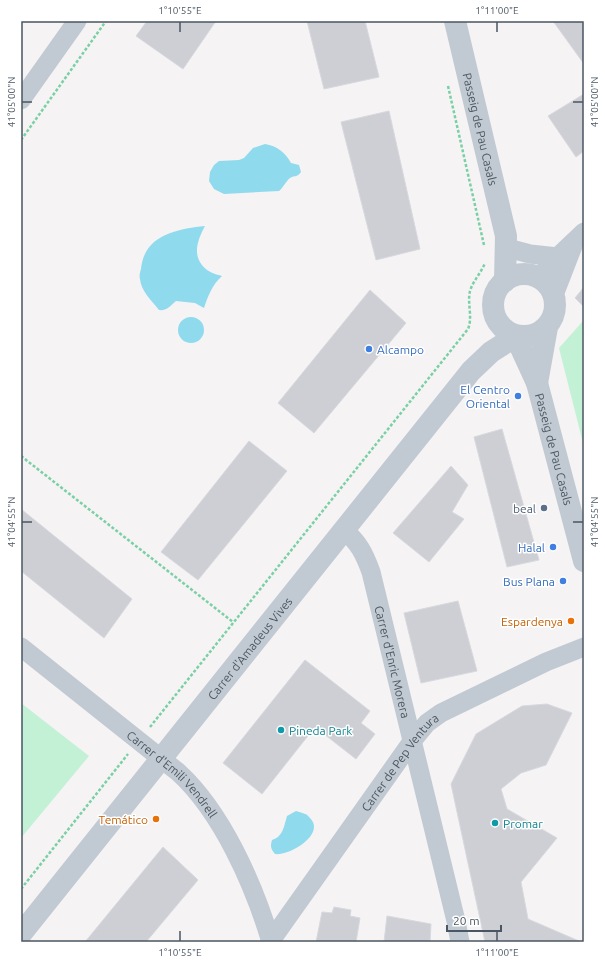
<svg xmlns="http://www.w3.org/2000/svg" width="605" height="963" font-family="Ubuntu,sans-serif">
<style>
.green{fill:#c3f1d5}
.water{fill:#90daee}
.building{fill:#cdcfd5;stroke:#d7d9de}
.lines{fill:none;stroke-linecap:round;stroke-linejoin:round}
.path{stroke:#7ad0a6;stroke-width:2.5;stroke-dasharray:3 2;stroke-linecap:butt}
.minor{stroke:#c1cad2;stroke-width:19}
.tertiary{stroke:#c1cad2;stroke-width:22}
.ticks{fill:none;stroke:#4a5661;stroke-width:1.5}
.shop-dot{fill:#3f7fe0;stroke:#fff;stroke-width:1.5}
.service-dot{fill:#5c6f8a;stroke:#fff;stroke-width:1.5}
.food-dot{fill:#e8710a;stroke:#fff;stroke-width:1.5}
.culture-dot{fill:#0f9aa8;stroke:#fff;stroke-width:1.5}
.labels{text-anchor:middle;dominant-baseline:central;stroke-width:3;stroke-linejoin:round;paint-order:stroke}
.street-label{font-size:12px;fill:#4a5661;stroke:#fff}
.shop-label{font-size:12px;fill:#366cbe;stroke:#fff;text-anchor:end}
.service-label{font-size:12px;fill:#4e5e75;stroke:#fff;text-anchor:end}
.food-label{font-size:12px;fill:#c56008;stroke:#fff;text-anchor:end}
.culture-label{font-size:12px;fill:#0d838f;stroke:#fff;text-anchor:start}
.neatline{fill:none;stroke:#4a5661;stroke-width:1.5}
.ticks-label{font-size:10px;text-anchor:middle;fill:#4a5661}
</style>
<rect width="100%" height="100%" fill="#f5f3f3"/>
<path class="green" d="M 583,321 L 584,322 L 584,447 L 559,348 Z
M 21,703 L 89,756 L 21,838 Z"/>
<path class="water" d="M 265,144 C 277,146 285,152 291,163 L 299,165 L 301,172 C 297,178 294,175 290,178 C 286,181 283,188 279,191 L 224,194 L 214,189 L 209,181 L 210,172 L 214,165 L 219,161 L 239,160 L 244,158 L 253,148 Z
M 205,226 C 197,241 191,257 207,270 C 211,273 218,275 222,276 C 212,285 208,296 204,308 L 195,303 L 176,301 C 170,306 167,311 159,310 C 152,301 141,291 140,279 C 139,276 140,272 141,269 C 144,235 177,229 205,226 Z
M178 330a13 13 0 1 1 26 0a13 13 0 1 1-26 0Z
M 296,811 C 299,812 303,813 305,814 C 307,814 309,817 310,818 C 326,834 290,856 275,854 C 271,849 270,847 272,840 C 283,837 284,826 287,816 Z"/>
<path class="building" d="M 147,21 L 216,21 L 183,69 L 136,36 Z
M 307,21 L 365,21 L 379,77 L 324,89 Z
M 553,21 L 584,21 L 584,64 Z
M 584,94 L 584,151 L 576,157 L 548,116 Z
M 389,111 L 420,249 L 376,260 L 341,122 Z
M 584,287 L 584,307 L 575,298 Z
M 370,290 L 406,323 L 314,433 L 278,403 Z
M 502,429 L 539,560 L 507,567 L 474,437 Z
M 249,441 L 287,471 L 198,580 L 161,552 Z
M 451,466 L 468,485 L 452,512 L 464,519 L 429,562 L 393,533 Z
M 21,509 L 132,599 L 104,638 L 21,571 Z
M 458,601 L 477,671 L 421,683 L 404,613 Z
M 305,660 L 370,711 L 361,723 L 375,734 L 356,759 L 315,727 L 262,794 L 223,763 Z
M 547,704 L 572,713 L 546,765 L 521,773 L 501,789 L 507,809 L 557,838 L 521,882 L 528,919 L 579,941 L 485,942 L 451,784 L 476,734 L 522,706 Z
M 163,847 L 198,880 L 146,942 L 85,942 Z
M 334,907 L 351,910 L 350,916 L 360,918 L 356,942 L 316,942 L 322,912 L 332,913 Z
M 387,916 L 431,924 L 430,942 L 384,942 Z"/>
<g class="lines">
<path class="path" d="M 448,86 L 484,245
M 21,140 L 106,21
M 21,456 L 233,622
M 150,727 L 468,329 C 473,317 467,304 470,291 C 473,281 481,273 485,263
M 21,889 L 128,754"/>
<g class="minor">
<path d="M 21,100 L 77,21"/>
<path d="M 515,250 L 530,254 L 558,257"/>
<path d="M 542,279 L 547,267 L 584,232"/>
<path d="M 554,295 L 573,246"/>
<path id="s1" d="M 344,530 C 359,543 364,553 371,572 L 456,921 L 460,942"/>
<path id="s2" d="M 21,647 L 178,772 C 222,812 254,885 271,942"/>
<path id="s3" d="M 270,942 L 413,740 L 427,723 L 441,713 L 546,662 L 584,647"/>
</g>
<g class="tertiary">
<path id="s4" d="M 455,21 L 506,236 L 505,281"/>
<circle cx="524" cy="305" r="31"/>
<path id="s5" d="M 519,336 L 520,346 L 537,383 L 584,561"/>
<path d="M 537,383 L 547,327"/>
<path id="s6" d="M 21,934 L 471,371 L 491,352 L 516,336"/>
</g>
</g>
<path class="ticks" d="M 180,22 L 180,32M 497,22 L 497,32M 22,102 L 32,102M 573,102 L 583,102M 22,522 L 32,522M 573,522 L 583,522M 180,931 L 180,941M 497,931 L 497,941"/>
<g class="shop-dot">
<circle cx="369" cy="349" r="4"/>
<circle cx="518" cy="396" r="4"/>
<circle cx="553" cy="547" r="4"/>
<circle cx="563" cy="581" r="4"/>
</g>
<circle class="service-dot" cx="544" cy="508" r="4"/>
<g class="food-dot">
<circle cx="571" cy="621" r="4"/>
<circle cx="156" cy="819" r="4"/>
</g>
<g class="culture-dot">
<circle cx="281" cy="730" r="4"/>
<circle cx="495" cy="823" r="4"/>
</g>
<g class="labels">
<g class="street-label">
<text stroke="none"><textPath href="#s4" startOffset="111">Passeig de Pau Casals</textPath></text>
<text stroke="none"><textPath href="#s5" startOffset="119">Passeig de Pau Casals</textPath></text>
<text stroke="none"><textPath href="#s6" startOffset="366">Carrer d'Amadeus Vives</textPath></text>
<text stroke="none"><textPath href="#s1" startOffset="143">Carrer d'Enric Morera</textPath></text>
<text stroke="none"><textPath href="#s3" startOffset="222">Carrer de Pep Ventura</textPath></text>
<text stroke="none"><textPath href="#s2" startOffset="198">Carrer d'Emili Vendrell</textPath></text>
</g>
<g class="shop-label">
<text x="377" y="349" text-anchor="start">Alcampo</text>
<text x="510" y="389">El Centro<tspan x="510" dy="14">Oriental</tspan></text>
<text x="545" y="547">Halal</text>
<text x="555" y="581">Bus Plana</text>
</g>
<g class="service-label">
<text x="536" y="508">beal</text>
</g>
<g class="food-label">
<text x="563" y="621">Espardenya</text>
<text x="148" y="819">Temático</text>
</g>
<g class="culture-label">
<text x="289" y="730">Pineda Park</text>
<text x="503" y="823">Promar</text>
</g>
</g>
<rect width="605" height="963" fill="none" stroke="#ffffff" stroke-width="44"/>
<path d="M447 925v6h54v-6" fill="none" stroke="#4a5661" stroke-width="2"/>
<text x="453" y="925" font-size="12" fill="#4a5661" stroke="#ffffff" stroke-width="3" paint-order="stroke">20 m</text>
<rect x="22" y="22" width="561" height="919" class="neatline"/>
<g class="ticks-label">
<text x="180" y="14">1°10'55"E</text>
<text x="497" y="14">1°11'00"E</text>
<text transform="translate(11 102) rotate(-90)" y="4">41°05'00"N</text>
<text transform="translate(594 102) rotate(-90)" y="4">41°05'00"N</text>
<text transform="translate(11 522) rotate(-90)" y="4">41°04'55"N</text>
<text transform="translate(594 522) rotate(-90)" y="4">41°04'55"N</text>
<text x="180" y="956">1°10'55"E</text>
<text x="497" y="956">1°11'00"E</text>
</g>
</svg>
